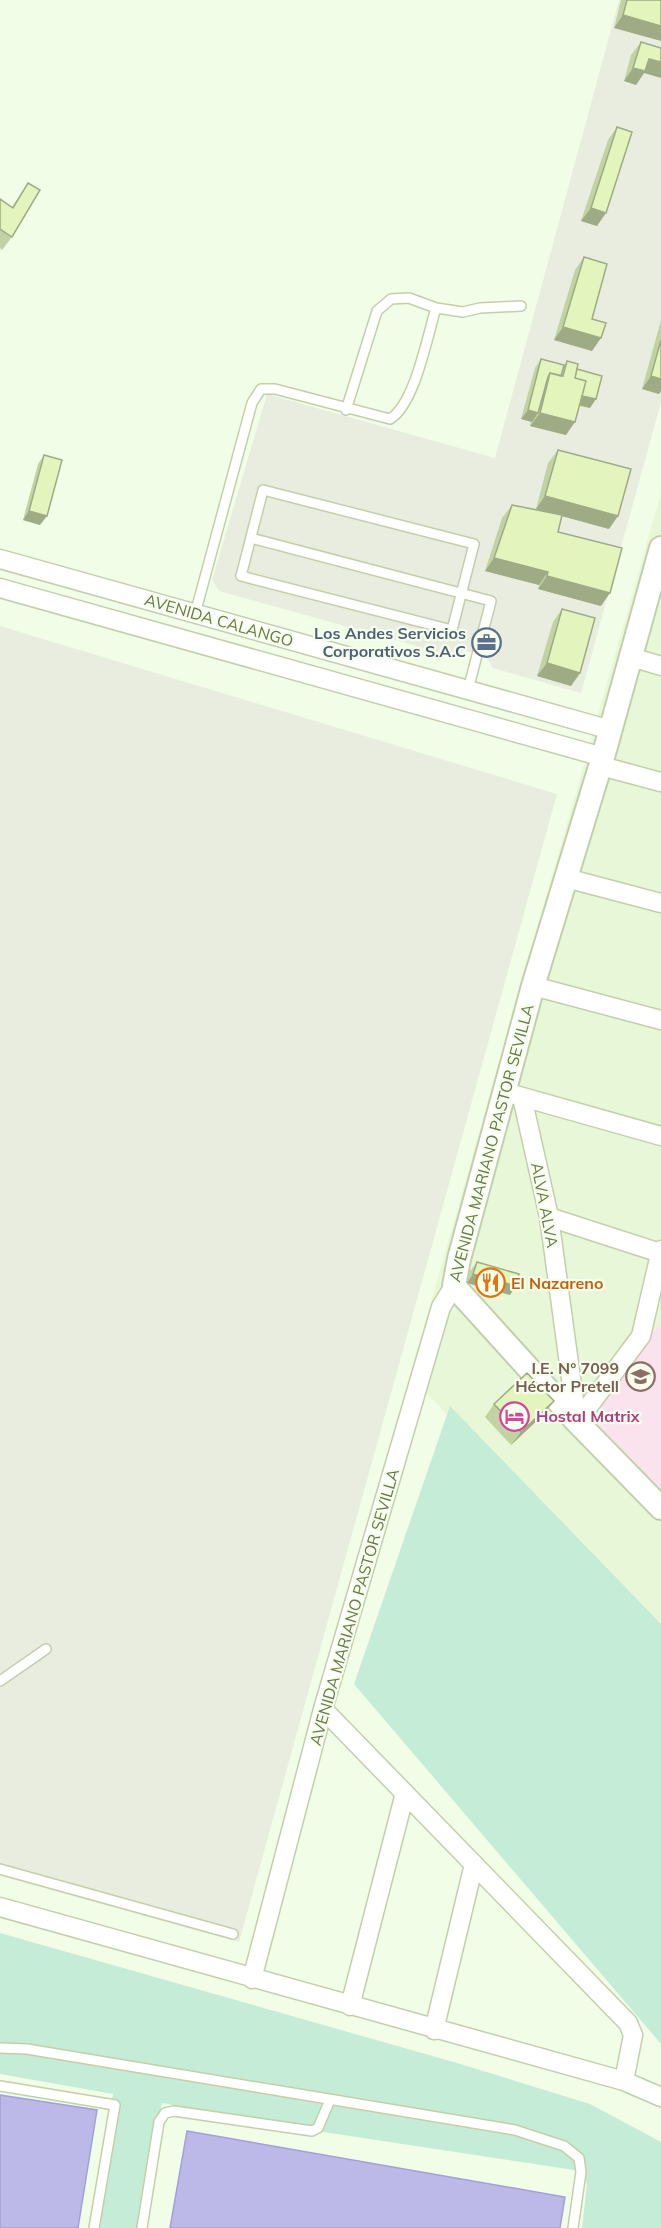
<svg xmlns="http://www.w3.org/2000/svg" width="661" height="2228" font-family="Mulish,sans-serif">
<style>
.residential{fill:#e8f7d7}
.industrial{fill:#e8ede0}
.education{fill:#fae3ed}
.green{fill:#c4ecd7}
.water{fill:#bcb9e8;stroke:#a29fda;stroke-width:1.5}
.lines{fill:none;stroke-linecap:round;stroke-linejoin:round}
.service-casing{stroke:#c3cfab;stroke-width:12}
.minor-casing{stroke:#c3cfab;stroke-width:21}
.tertiary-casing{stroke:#c3cfab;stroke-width:26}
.service{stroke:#fff;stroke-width:9}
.minor{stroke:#fff;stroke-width:18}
.tertiary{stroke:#fff;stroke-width:22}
.wall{fill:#c3d2a3}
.shaded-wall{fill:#9fab84}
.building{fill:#e3f4bd;stroke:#9fab84;stroke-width:1.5}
.labels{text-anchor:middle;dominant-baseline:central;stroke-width:4.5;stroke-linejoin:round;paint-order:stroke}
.street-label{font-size:16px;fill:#6c7849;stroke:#f6ffed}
.service-label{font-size:16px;font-weight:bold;fill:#4e5e75;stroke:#f6ffed;text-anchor:end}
.food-label{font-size:16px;font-weight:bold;fill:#c56008;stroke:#f6ffed;text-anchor:start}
.education-label{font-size:16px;font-weight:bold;fill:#785e54;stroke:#f6ffed;text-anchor:end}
.hotel-label{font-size:16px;font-weight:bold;fill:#b23c85;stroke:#f6ffed;text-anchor:start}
</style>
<rect width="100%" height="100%" fill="#f1fde6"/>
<path class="residential" d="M 661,493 L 661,1640 L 410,1376 Z"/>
<path class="industrial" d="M 619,0 L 661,0 L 661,402 L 581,693 L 493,668 L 485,655 L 465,651 L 456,657 L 219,591 L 212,580 L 267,394 L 495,458 Z
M 0,626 L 557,794 L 239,1942 L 0,1876 Z"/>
<path class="education" d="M 661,1324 L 661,1497 L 586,1420 L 650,1335 Z"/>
<path class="green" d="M 450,1406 L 661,1624 L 661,2044 L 354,1684 Z
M 0,1933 L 457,2063 L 590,2104 L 661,2142 L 661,2228 L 582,2228 L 587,2184 L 581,2171 L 297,2128 L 162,2103 L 140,2228 L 92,2228 L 113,2094 L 0,2074 Z"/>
<path class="water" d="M 0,2095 L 97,2110 L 78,2228 L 0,2228 Z
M 187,2131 L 565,2197 L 560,2228 L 170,2228 Z"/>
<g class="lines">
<defs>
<path id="service" d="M 346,410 L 377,311 L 391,299 L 409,298 L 436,308 L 463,312 L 480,308 L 521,306
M 263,490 L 474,544 L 452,630 L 241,576 Z
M 251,538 L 491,601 L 468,690
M 195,614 L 252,403 L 261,389 L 275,389 L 390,419 C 415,404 427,337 436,308
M 0,1681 L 46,1649
M 0,1869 L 233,1934
M 0,2048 L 27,2049 L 515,2130 L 564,2146 L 579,2158 L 581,2172 L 573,2228
M 0,2086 L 115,2105 L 94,2228
M 142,2228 L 159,2122 L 165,2113 L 174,2111 L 312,2131 L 318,2128 L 330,2100"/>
<path id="minor" d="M 0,559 L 611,730
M 0,588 L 603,757
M 631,657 L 661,666
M 601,766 L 661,782
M 566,878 L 661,903
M 533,986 L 661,1020
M 512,1094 L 661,1136
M 522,1097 L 549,1217 L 577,1422
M 549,1217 L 660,1253
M 577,1422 L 641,1336 L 661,1250
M 323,1709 L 628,2023 L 633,2035 L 624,2081
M 0,1907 L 624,2081 L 661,2097
M 252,1979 L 323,1709 L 441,1307 L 454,1286
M 350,2006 L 405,1793
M 434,2030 L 474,1864"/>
<path id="tertiary" d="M 661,548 L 603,757 L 533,986 L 459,1259 L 454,1286 L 577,1422 L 661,1508"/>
</defs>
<use href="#service" class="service-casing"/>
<use href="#minor" class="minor-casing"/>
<use href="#tertiary" class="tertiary-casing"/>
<use href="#service" class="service"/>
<use href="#minor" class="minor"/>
<use href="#tertiary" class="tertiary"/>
</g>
<path class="wall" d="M 621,0 L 661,0 L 614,28 Z
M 641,42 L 644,73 L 636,85 L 624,81 L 631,55 Z
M 617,127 L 597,226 L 581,221 L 608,140 Z
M 28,183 L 12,237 L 2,250 L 0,248 L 0,199 L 12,207 Z
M 584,257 L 592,319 L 592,351 L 554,340 L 575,270 Z
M 661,320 L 661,391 L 659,394 L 642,389 Z
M 541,359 L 564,365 L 567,361 L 577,369 L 590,408 L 579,406 L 566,435 L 530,426 L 531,422 L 521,419 L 535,368 Z
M 558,450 L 609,529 L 562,516 L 558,532 L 601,606 L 538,589 L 539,585 L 485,571 L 502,518 L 512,505 L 536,509 L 548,463 Z
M 44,455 L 40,525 L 23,520 L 38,464 Z
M 562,609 L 580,673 L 571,686 L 537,676 L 553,622 Z
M 477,1262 L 510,1295 L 467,1283 L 470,1271 Z
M 554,1401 L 544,1414 L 511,1445 L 485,1417 L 494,1404 Z"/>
<path class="shaded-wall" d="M 623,15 L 661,26 L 661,41 L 614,28 Z
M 649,59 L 661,62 L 661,78 L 644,73 L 636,85 L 624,81 L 633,68 Z
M 591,208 L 606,213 L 597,226 L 581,221 Z
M 563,327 L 601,338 L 592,351 L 554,340 Z
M 651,376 L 661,379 L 661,391 L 659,394 L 642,389 Z
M 581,395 L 596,399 L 590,408 L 574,404 Z
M 528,410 L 538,413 L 532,422 L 521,419 Z
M 540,413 L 575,422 L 566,435 L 530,426 Z
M 545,496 L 618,516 L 609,529 L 536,509 Z
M 29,511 L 47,516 L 40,525 L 23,520 Z
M 494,558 L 548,572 L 539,585 L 485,571 Z
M 547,576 L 610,593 L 601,606 L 538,589 Z
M 547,663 L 580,673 L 571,686 L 537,676 Z
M 473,1274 L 516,1286 L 510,1295 L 467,1283 Z
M 554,1401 L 544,1414 L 511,1445 L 521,1432 Z"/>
<path class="building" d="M 627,0 L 661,0 L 661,26 L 623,15 Z
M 641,42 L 661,48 L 661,62 L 649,59 L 645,71 L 633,68 Z
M 617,127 L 632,132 L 606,213 L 591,208 Z
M 28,183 L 40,190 L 12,237 L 0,229 L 0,199 L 13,208 Z
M 584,257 L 607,264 L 592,319 L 606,323 L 601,338 L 563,327 Z
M 661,340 L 661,379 L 651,376 Z
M 541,359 L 564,365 L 561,376 L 550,373 L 548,377 L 538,413 L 528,410 Z
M 567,361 L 578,364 L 575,378 L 586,381 L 575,422 L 540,413 L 550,373 L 563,376 Z
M 577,369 L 602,376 L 596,399 L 582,396 L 586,381 L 575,378 Z
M 558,450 L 631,469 L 618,516 L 545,496 Z
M 44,455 L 62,460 L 47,516 L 29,511 Z
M 512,505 L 562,515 L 558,532 L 622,548 L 610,593 L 547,576 L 548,572 L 494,558 Z
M 562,609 L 595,618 L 580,673 L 547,663 Z
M 477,1262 L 519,1274 L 516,1286 L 473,1274 Z
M 527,1373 L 554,1401 L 521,1432 L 494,1404 Z"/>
<defs>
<symbol id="office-ring" viewBox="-11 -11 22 22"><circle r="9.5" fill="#f6ffed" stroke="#5c6f8a" stroke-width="1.5"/><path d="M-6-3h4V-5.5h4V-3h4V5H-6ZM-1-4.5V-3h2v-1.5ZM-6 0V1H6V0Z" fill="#5c6f8a"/></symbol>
<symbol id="restaurant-ring" viewBox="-11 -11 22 22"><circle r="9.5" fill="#f6ffed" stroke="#e8710a" stroke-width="1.5"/><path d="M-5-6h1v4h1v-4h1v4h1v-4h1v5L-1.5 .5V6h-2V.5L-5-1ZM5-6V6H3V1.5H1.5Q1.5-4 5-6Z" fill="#e8710a"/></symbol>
<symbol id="school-ring" viewBox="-11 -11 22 22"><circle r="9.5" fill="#f6ffed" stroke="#8d6e63" stroke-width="1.5"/><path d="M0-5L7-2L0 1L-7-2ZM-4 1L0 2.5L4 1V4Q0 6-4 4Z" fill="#8d6e63"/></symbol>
<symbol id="hotel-ring" viewBox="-11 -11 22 22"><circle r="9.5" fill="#f6ffed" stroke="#d1479c" stroke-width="1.5"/><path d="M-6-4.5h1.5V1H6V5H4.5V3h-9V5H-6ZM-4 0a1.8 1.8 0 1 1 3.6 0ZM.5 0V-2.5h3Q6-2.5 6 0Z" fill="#d1479c"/></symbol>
</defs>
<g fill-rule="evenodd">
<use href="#office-ring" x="470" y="626" width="33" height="33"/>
<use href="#restaurant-ring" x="474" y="1266" width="33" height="33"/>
<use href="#school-ring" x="624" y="1360" width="33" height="33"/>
<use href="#hotel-ring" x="498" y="1400" width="33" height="33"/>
</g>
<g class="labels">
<g class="street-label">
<text transform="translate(219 620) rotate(16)">AVENIDA CALANGO</text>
<text transform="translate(491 1143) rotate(-75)">AVENIDA MARIANO PASTOR SEVILLA</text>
<text transform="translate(545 1205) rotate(79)">ALVA ALVA</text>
<text transform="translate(354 1607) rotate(-74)">AVENIDA MARIANO PASTOR SEVILLA</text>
</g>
<g class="service-label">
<text x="466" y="633">Los Andes Servicios<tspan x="466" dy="18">Corporativos S.A.C</tspan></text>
</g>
<g class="food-label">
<text x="511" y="1283">El Nazareno</text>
</g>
<g class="education-label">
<text x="619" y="1368">I.E. N° 7099<tspan x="619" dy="18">Héctor Pretell</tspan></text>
</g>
<g class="hotel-label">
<text x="536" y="1416">Hostal Matrix</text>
</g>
</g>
</svg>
